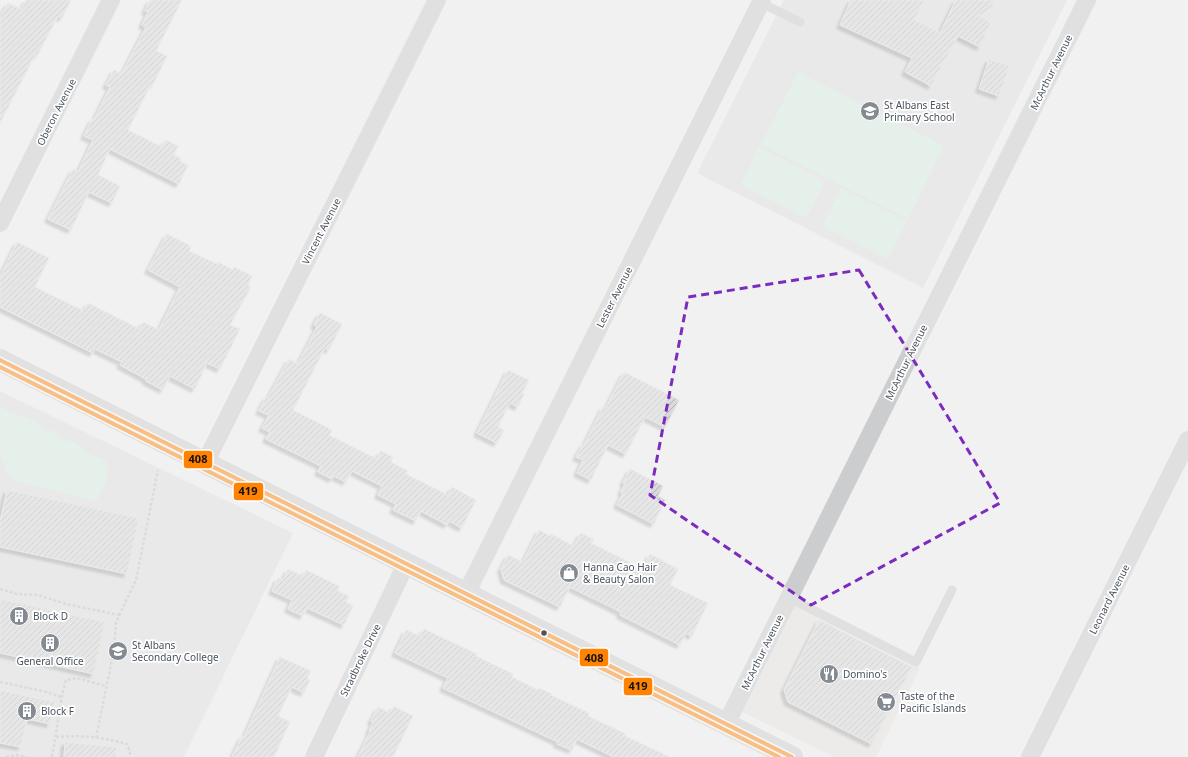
<svg xmlns="http://www.w3.org/2000/svg" width="1188" height="757" font-family="'Noto Sans',sans-serif">
<style>
.commercial{fill:#e6e5e0}
.education{fill:#e0e0e1}
.grass{fill:#d7efe2}
.building{fill:url(#building-hatch);stroke:#e3e3e4;filter:url(#shadow)}
.lines{fill:none;stroke-linecap:round;stroke-linejoin:round}
.path{stroke:#bac4c1;stroke-width:2.5;stroke-dasharray:3 2;stroke-linecap:butt}
.lane{stroke:#cbcdcf;stroke-width:9}
.street{stroke:#cbcdcf;stroke-width:18}
.secondary{stroke:#cdced1;stroke-width:22}
.bus-1-casing{stroke:#fff;stroke-width:7}
.bus-2-casing{stroke:#fff;stroke-width:7}
.bus-1{stroke:#ff8200;stroke-width:4}
.bus-2{stroke:#ff8200;stroke-width:4}
.marked{fill:none;stroke:#7b2cbf;stroke-width:3;stroke-dasharray:8 5;stroke-linejoin:round}
.bus-dot{fill:#49525d;stroke:#fff;stroke-width:1.5}
.labels{text-anchor:middle;dominant-baseline:central;stroke-width:3.5;stroke-linejoin:round;paint-order:stroke}
.street-label{font-size:10px;fill:#49525d;stroke:#fff}
.poi-label{font-size:10px;fill:#49525d;stroke:#fff;text-anchor:start}
.line-badge{stroke:#fff;stroke-width:1.5}
.pale-badge-label{font-size:11px;text-anchor:middle;font-weight:bold;fill:#111}
</style>
<defs>
<pattern id="building-hatch" width="6" height="6" patternUnits="userSpaceOnUse"><rect width="6" height="6" fill="#d9d9db"/><path d="M-1 1l2-2M0 6l6-6M5 7l2-2" fill="none" stroke="#b2b3b5"/></pattern>
<filter id="shadow"><feDropShadow dx="-3.5" dy="3.5" stdDeviation="1" flood-color="#0004"/></filter>
</defs>
<rect width="100%" height="100%" fill="#f2f1f1"/>
<path class="commercial" d="M 795,606 L 920,668 L 876,757 L 834,757 L 742,712 Z"/>
<path class="education" d="M 784,0 L 1067,0 L 923,288 L 697,173 Z
M 0,391 L 293,533 L 184,757 L 0,757 Z"/>
<path class="grass" d="M 798,72 L 944,146 L 908,219 L 761,145 Z
M 759,147 L 825,181 L 806,218 L 741,185 Z
M 841,188 L 907,221 L 888,259 L 822,226 Z
M 0,406 C 15,417 32,415 44,430 L 53,431 L 59,438 L 75,443 L 88,453 L 104,460 L 108,465 L 108,472 L 106,482 L 96,501 L 19,482 C 0,473 9,469 0,455 Z"/>
<path class="building" d="M 26,0 L 71,0 L 62,18 L 58,16 L 37,56 L 35,55 L 0,123 L 0,18 L 8,3 L 21,9 Z
M 150,0 L 182,0 L 156,51 L 167,56 L 153,85 L 151,84 L 128,130 L 162,147 L 166,140 L 178,146 L 174,155 L 181,158 L 180,161 L 188,165 L 179,184 L 110,149 L 98,175 L 120,186 L 112,203 L 89,192 L 71,230 L 48,219 L 73,169 L 78,172 L 93,140 L 84,136 L 92,119 L 94,120 L 110,87 L 106,85 L 114,70 L 122,74 L 146,27 L 142,25 L 148,12 L 145,11 Z
M 851,0 L 924,0 L 915,20 L 940,33 L 956,0 L 996,0 L 977,15 L 991,22 L 980,47 L 958,36 L 931,86 L 905,72 L 912,58 L 840,25 Z
M 989,59 L 1010,66 L 999,96 L 979,89 Z
M 167,234 L 191,246 L 189,251 L 217,264 L 218,262 L 233,270 L 234,267 L 252,276 L 248,285 L 251,287 L 230,325 L 240,329 L 220,369 L 207,363 L 195,389 L 170,376 L 163,390 L 146,381 L 146,379 L 120,365 L 122,362 L 95,349 L 93,353 L 0,307 L 0,277 L 17,242 L 49,258 L 35,287 L 84,311 L 88,303 L 140,329 L 143,322 L 159,330 L 180,287 L 148,270 Z
M 320,313 L 342,324 L 329,350 L 325,348 L 293,410 L 332,430 L 329,435 L 377,459 L 381,451 L 393,457 L 391,462 L 408,471 L 406,474 L 448,495 L 452,487 L 476,500 L 462,528 L 449,521 L 447,525 L 421,511 L 416,521 L 393,510 L 396,504 L 378,495 L 382,486 L 352,471 L 346,482 L 334,476 L 332,479 L 318,472 L 321,466 L 266,439 L 270,432 L 262,428 L 269,415 L 259,411 L 266,397 L 268,398 L 289,359 L 298,364 L 317,327 L 314,325 Z
M 508,370 L 529,380 L 522,393 L 524,394 L 518,407 L 510,403 L 498,427 L 504,430 L 497,443 L 477,433 Z
M 624,372 L 679,400 L 665,427 L 645,417 L 626,454 L 608,445 L 591,480 L 577,473 L 583,460 L 576,457 L 583,444 L 584,445 L 603,407 L 606,408 Z
M 630,469 L 663,486 L 658,496 L 665,500 L 654,524 L 617,505 L 623,493 L 621,492 L 625,484 L 623,483 Z
M 7,490 L 139,518 L 127,574 L 0,547 L 0,521 Z
M 539,530 L 550,536 L 551,534 L 574,546 L 581,533 L 594,539 L 591,543 L 643,569 L 650,554 L 678,569 L 670,585 L 708,603 L 692,636 L 686,633 L 680,645 L 620,615 L 621,612 L 570,587 L 560,607 L 504,580 L 501,569 L 508,555 L 523,562 Z
M 288,569 L 303,576 L 306,570 L 339,586 L 338,591 L 349,596 L 346,602 L 353,606 L 344,625 L 307,608 L 303,616 L 288,609 L 292,600 L 272,591 L 278,578 L 283,580 Z
M 0,599 L 105,622 L 94,674 L 0,653 Z
M 819,620 L 912,667 L 872,744 L 788,702 L 784,690 Z
M 424,629 L 477,654 L 476,656 L 513,674 L 512,677 L 538,690 L 539,688 L 552,694 L 551,695 L 589,713 L 588,716 L 626,734 L 625,736 L 670,757 L 614,757 L 577,739 L 572,750 L 557,744 L 558,742 L 443,688 L 448,678 L 395,653 L 406,630 L 420,636 Z
M 280,657 L 311,671 L 307,678 L 310,680 L 304,693 L 292,687 L 278,716 L 290,722 L 274,757 L 232,757 L 242,736 L 244,737 Z
M 0,690 L 55,702 L 50,724 L 27,719 L 21,747 L 0,743 Z
M 394,706 L 413,716 L 393,757 L 358,757 L 370,732 L 369,731 L 373,722 L 371,721 L 378,707 L 390,713 Z
M 65,742 L 117,747 L 116,757 L 64,757 Z"/>
<g class="lines">
<path class="path" d="M 0,589 L 17,594 L 38,595 L 66,604 L 119,615
M 0,682 L 47,692 L 61,697
M 56,737 C 80,735 104,737 127,744 L 130,752 L 129,756
M 96,738 L 114,650 L 116,622 L 136,580 L 158,470
M 6,757 L 17,755 L 27,757
M 52,757 C 57,731 59,705 66,680 L 77,678 L 106,686"/>
<path class="lane" d="M 761,3 L 800,22
M 789,598 L 916,662 L 952,590"/>
<path class="street" d="M 0,223 L 111,0
M 205,463 L 437,0
M 466,594 L 762,0
M 726,724 L 1087,0
M 314,757 L 406,564
M 1030,757 L 1188,440"/>
<path class="secondary" d="M 0,360 L 792,757"/>
<defs>
<path id="bus-1" d="M 0,360 L 792,757"/>
<path id="bus-2" d="M 0,367 L 779,757"/>
</defs>
<use href="#bus-1" class="bus-1-casing"/>
<use href="#bus-2" class="bus-2-casing"/>
<use href="#bus-1" class="bus-1"/>
<use href="#bus-2" class="bus-2"/>
</g>
<path d="M0 0H1188V757H0ZM 859,270 L 1000,503 L 811,605 L 650,495 L 688,297 Z" fill="#f2f1f1" fill-opacity=".55" fill-rule="evenodd"/>
<path class="marked" d="M 859,270 L 1000,503 L 811,605 L 650,495 L 688,297 Z"/>
<defs>
<symbol id="school-disc" viewBox="-11 -11 22 22"><circle r="9.5" fill="#848a91" stroke="#fff"/><path d="M0-5L7-2L0 1L-7-2ZM-4 1L0 2.5L4 1V4Q0 6-4 4Z" fill="#fff"/></symbol>
<symbol id="shop-disc" viewBox="-11 -11 22 22"><circle r="9.5" fill="#848a91" stroke="#fff"/><path d="M-5-2.5h2.3a2.7 3.5 0 0 1 5.4 0H5L5.5 6h-11ZM-1.5-2.5h3a1.5 2.3 0 0 0-3 0Z" fill="#fff"/></symbol>
<symbol id="building-disc" viewBox="-11 -11 22 22"><circle r="9.5" fill="#848a91" stroke="#fff"/><path d="M-4-6H4V6H1V3H-1V6H-4ZM-2.5-4.3h1.7v1.8h-1.7ZM.8-4.3h1.7v1.8H.8ZM-2.5-1h1.7V.8h-1.7ZM.8-1h1.7V.8H.8Z" fill="#fff"/></symbol>
<symbol id="restaurant-disc" viewBox="-11 -11 22 22"><circle r="9.5" fill="#848a91" stroke="#fff"/><path d="M-5-6h1v4h1v-4h1v4h1v-4h1v5L-1.5 .5V6h-2V.5L-5-1ZM5-6V6H3V1.5H1.5Q1.5-4 5-6Z" fill="#fff"/></symbol>
<symbol id="supermarket-disc" viewBox="-11 -11 22 22"><circle r="9.5" fill="#848a91" stroke="#fff"/><path d="M-6-5.5h2.5l.6 2H6L4.5 2H-2.5L-4.4-4H-6ZM-1.5 3.2a1.3 1.3 0 1 0 .1 0ZM3 3.2a1.3 1.3 0 1 0 .1 0Z" fill="#fff"/></symbol>
</defs>
<g fill-rule="evenodd">
<use href="#school-disc" x="859" y="100" width="22" height="22"/>
<use href="#shop-disc" x="558" y="562" width="22" height="22"/>
<use href="#building-disc" x="8" y="605" width="22" height="22"/>
<use href="#building-disc" x="39" y="632" width="22" height="22"/>
<use href="#school-disc" x="107" y="640" width="22" height="22"/>
<use href="#restaurant-disc" x="818" y="663" width="22" height="22"/>
<use href="#supermarket-disc" x="875" y="691" width="22" height="22"/>
<use href="#building-disc" x="16" y="700" width="22" height="22"/>
</g>
<circle class="bus-dot" cx="544" cy="633" r="3.5"/>
<g class="labels">
<g class="street-label">
<text transform="translate(1051 72) rotate(-64)">McArthur Avenue</text>
<text transform="translate(56 112) rotate(-63)">Oberon Avenue</text>
<text transform="translate(321 231) rotate(-63)">Vincent Avenue</text>
<text transform="translate(614 297) rotate(-63)">Lester Avenue</text>
<text transform="translate(906 362) rotate(-64)">McArthur Avenue</text>
<text transform="translate(1109 599) rotate(-63)">Leonard Avenue</text>
<text transform="translate(762 652) rotate(-64)">McArthur Avenue</text>
<text transform="translate(360 660) rotate(-64)">Stradbroke Drive</text>
</g>
<g class="poi-label">
<text x="884" y="105">St Albans East<tspan x="884" dy="12">Primary School</tspan></text>
<text x="583" y="567">Hanna Cao Hair<tspan x="583" dy="12">&amp; Beauty Salon</tspan></text>
<text x="33" y="616">Block D</text>
<text x="132" y="645">St Albans<tspan x="132" dy="12">Secondary College</tspan></text>
<text x="50" y="661" text-anchor="middle">General Office</text>
<text x="843" y="674">Domino's</text>
<text x="900" y="696">Taste of the<tspan x="900" dy="12">Pacific Islands</tspan></text>
<text x="41" y="711">Block F</text>
</g>
</g>
<g class="line-badge">
<rect x="183" y="450" width="30" height="19" rx="4" fill="#ff8200"/>
<rect x="233" y="482" width="31" height="19" rx="4" fill="#ff8200"/>
<rect x="579" y="648" width="30" height="19" rx="4" fill="#ff8200"/>
<rect x="623" y="677" width="30" height="19" rx="4" fill="#ff8200"/>
</g>
<g class="pale-badge-label">
<text x="198" y="463">408</text>
<text x="248" y="495">419</text>
<text x="594" y="662">408</text>
<text x="638" y="690">419</text>
</g>
</svg>
